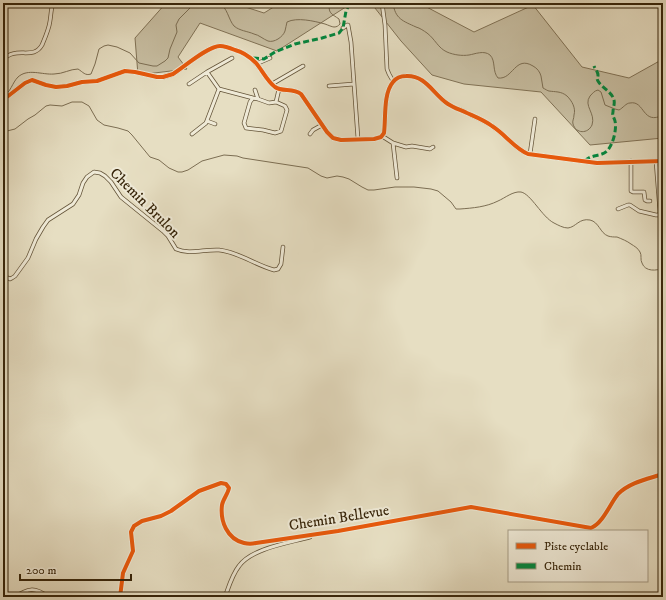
<svg xmlns="http://www.w3.org/2000/svg" width="666" height="600" font-family="'IM FELL DW Pica',serif">
<style>
.green{fill:#c8bfa3;stroke:#807256}
.lines{fill:none;stroke-linecap:round;stroke-linejoin:round}
.stream{stroke:#7c6e53;stroke-width:1}
.minor-casing{stroke:#635338;stroke-width:4.5}
.tertiary-casing{stroke:#635338;stroke-width:5}
.minor{stroke:#efead7;stroke-width:3}
.tertiary{stroke:#efead7;stroke-width:3.5}
.quiet{stroke:#00873e;stroke-width:3;stroke-dasharray:6 3;stroke-linecap:butt}
.cycleway-casing{stroke:#efead7;stroke-width:6}
.cycleway{stroke:#e8590c;stroke-width:4}
.labels{text-anchor:middle;dominant-baseline:central;stroke-width:4;stroke-linejoin:round;paint-order:stroke}
.street-label{font-size:15px;fill:#37250a;stroke:#efead7}
</style>
<rect width="100%" height="100%" fill="#e6dec2"/>
<filter id="stains"><feTurbulence type="fractalNoise" baseFrequency=".005" numOctaves="4"/><feColorMatrix values="0 0 0 0 .2 0 0 0 0 .09 0 0 0 0 .02 0 0 0 .5 -.17"/></filter>
<radialGradient id="worn" r=".72"><stop offset=".6" stop-color="#630" stop-opacity="0"/><stop offset="1" stop-color="#630" stop-opacity=".3"/></radialGradient>
<path class="green" d="M 166,3 L 233,3 L 264,13 L 280,3 L 352,3 L 277,51 L 200,23 L 178,57 L 187,69 L 138,75 L 135,38 Z
M 371,3 L 419,3 L 474,32 L 533,5 L 582,67 L 629,78 L 663,59 L 663,138 L 590,145 L 541,92 L 464,84 L 432,75 L 401,41 Z"/>
<g class="lines">
<path class="stream" d="M 219,3 C 228,8 228,19 234,26 C 240,31 247,31 254,34 C 259,35 263,39 268,41 C 274,43 283,37 285,31 C 286,28 286,25 287,22 C 297,17 314,21 325,24 C 328,25 332,27 334,27 C 337,27 338,26 340,24 L 339,19 C 332,14 327,13 330,3
M 393,3 C 395,19 403,21 416,27 C 420,28 424,31 427,33 C 435,39 438,48 447,52 C 454,55 462,56 469,55 C 475,54 484,50 490,55 C 496,61 492,71 498,78 C 513,80 515,55 533,66 C 537,68 540,72 541,76 C 542,80 542,84 543,88 C 545,89 548,91 549,91 C 555,92 561,91 567,96 C 572,101 576,108 574,115 C 574,119 572,121 573,124 C 576,134 588,134 592,125 C 596,113 583,106 590,96 C 593,93 594,91 598,90 L 601,92 L 605,105 L 615,109 L 619,110 C 623,108 626,103 630,103 C 645,100 642,126 663,115
M 3,97 C 11,92 12,83 18,77 C 28,68 42,75 54,74 C 63,74 70,69 78,69 C 83,72 85,76 91,74 L 95,64 L 99,49 L 104,46 L 108,45 L 117,47 L 130,53 L 139,63 L 153,66 L 157,66 L 165,61 L 168,58 L 170,49 L 177,32 L 176,25 L 179,19 L 195,3
M 3,132 L 15,129 L 28,119 L 35,115 L 46,106 L 50,105 L 62,106 L 72,102 L 82,102 L 89,106 L 97,120 L 104,125 L 118,128 L 128,131 L 132,135 L 150,157 L 159,160 L 169,168 L 178,172 L 182,172 L 188,170 L 202,161 L 224,155 L 237,156 L 243,158 L 308,168 L 321,176 L 327,178 L 337,176 L 343,177 L 349,179 L 362,187 L 368,190 L 374,190 L 395,187 L 414,187 L 431,189 L 438,191 L 451,202 L 456,209 L 460,209 C 473,208 486,207 498,201 C 505,198 513,191 521,192 C 531,194 542,217 554,223 C 558,225 563,228 568,228 C 576,227 579,218 590,220 C 599,222 600,233 608,236 C 611,237 614,237 617,237 C 622,239 627,241 631,244 C 634,246 638,248 640,252 C 642,255 640,260 642,263 C 645,272 657,271 663,268
M 389,593 L 389,597"/>
<defs>
<path id="minor" d="M 382,3 L 385,25 L 387,69 L 389,74 L 393,81
M 343,28 L 347,25 L 348,25 L 351,42 L 358,139
M 3,60 C 16,45 33,61 42,45 C 45,38 49,29 50,21 C 51,15 51,9 53,3
M 256,64 L 270,58
M 207,72 L 219,89
M 189,84 L 207,72 L 232,58
M 272,84 L 303,66
M 329,86 L 354,84
M 255,90 L 258,99
M 253,98 L 258,99 L 269,103 L 276,102 L 285,106 L 287,110 L 281,131 L 275,133 L 263,130 L 246,128 L 244,123 L 250,102 Z
M 276,102 L 279,89
M 207,121 L 215,124
M 192,134 L 206,123 L 219,89 L 253,98
M 310,134 L 313,130 L 322,125
M 382,136 L 393,143 L 406,147 L 412,146 L 430,149 L 433,147
M 393,143 L 397,178
M 530,154 L 535,119
M 631,161 L 631,191 L 633,192 L 644,192 L 645,200 L 647,201 L 650,201
M 618,209 L 628,205 L 630,205 L 639,211 L 656,215 L 659,215 L 660,212 L 656,161
M 3,275 L 6,277 L 10,279 L 12,278 L 15,276 L 28,258 L 36,239 L 43,227 L 48,220 L 73,204 L 79,195 L 83,183 L 87,177 L 94,172 L 100,173 L 105,176 L 111,182 L 121,197 L 163,231 L 168,236 L 176,249 C 189,255 205,249 219,250 C 239,252 255,265 274,270 L 278,269 L 281,264 L 283,247
M 14,597 C 28,589 34,586 48,597
M 120,597 L 123,573 L 133,551 L 131,532 L 134,526 L 142,521 L 161,516 L 171,511 L 199,491 L 221,483 L 226,484 L 229,488 C 228,494 223,499 222,505 C 220,521 227,539 244,543 C 248,544 252,544 256,543 L 338,531 L 471,507 L 591,528 C 603,523 610,504 618,494 C 630,482 648,479 663,474
M 225,597 C 229,586 232,575 239,566 C 252,548 289,543 310,537"/>
<path id="tertiary" d="M 3,100 L 25,83 L 32,80 L 46,85 L 56,87 L 67,86 L 82,82 L 97,81 L 125,71 L 135,72 L 144,74 L 157,77 L 163,77 L 173,74 C 184,67 208,46 220,46 C 225,46 230,48 235,50 C 243,52 250,57 256,63 C 262,70 267,81 275,87 C 282,92 293,88 301,94 L 327,132 L 333,138 L 341,140 L 374,139 L 381,137 L 384,133 C 386,118 383,94 393,82 C 396,78 401,76 406,76 C 426,75 433,94 448,104 C 454,108 461,110 467,113 C 476,117 484,120 492,126 C 505,134 514,148 528,154 L 597,163 L 663,161"/>
</defs>
<use href="#minor" class="minor-casing"/>
<use href="#tertiary" class="tertiary-casing"/>
<use href="#minor" class="minor"/>
<use href="#tertiary" class="tertiary"/>
<path class="quiet" d="M 253,58 L 264,59 L 275,52 L 295,44 L 322,38 L 339,33 L 343,28 L 346,11 L 350,3
M 585,161 C 591,154 601,157 607,151 C 613,145 617,129 615,121 C 614,117 612,116 613,112 C 613,108 615,104 614,100 C 612,92 602,88 598,81 C 596,77 598,79 598,75 C 598,72 595,69 594,66"/>
<defs>
<path id="cycleway" d="M 3,100 L 25,83 L 32,80 L 46,85 L 56,87 L 67,86 L 82,82 L 97,81 L 125,71 L 135,72 L 144,74 L 157,77 L 163,77 L 173,74 C 184,67 208,46 220,46 C 225,46 230,48 235,50 C 243,52 250,57 256,63 C 262,70 267,81 275,87 C 282,92 293,88 301,94 L 327,132 L 333,138 L 341,140 L 374,139 L 381,137 L 384,133 C 386,118 383,94 393,82 C 396,78 401,76 406,76 C 426,75 433,94 448,104 C 454,108 461,110 467,113 C 476,117 484,120 492,126 C 505,134 514,148 528,154 L 597,163 L 663,161
M 120,597 L 123,573 L 133,551 L 131,532 L 134,526 L 142,521 L 161,516 L 171,511 L 199,491 L 221,483 L 226,484 L 229,488 C 228,494 223,499 222,505 C 220,521 227,539 244,543 C 248,544 252,544 256,543 L 338,531 L 471,507 L 591,528 C 603,523 610,504 618,494 C 630,482 648,479 663,474"/>
</defs>
<use href="#cycleway" class="cycleway-casing"/>
<use href="#cycleway" class="cycleway"/>
</g>
<g class="labels">
<g class="street-label">
<text transform="translate(145 203) rotate(45)">Chemin Brulon</text>
<text transform="translate(339 518) rotate(-9)">Chemin Bellevue</text>
</g>
</g>
<rect width="666" height="600" fill="none" stroke="#e6dec2" stroke-width="16"/>
<rect x="4" y="4" width="658" height="592" fill="none" stroke="#37250a" stroke-width="2"/>
<rect x="8" y="8" width="650" height="584" fill="none" stroke="#37250a"/>
<rect x="508" y="530" width="140" height="52" fill="#efead7" stroke="#a59b85"/>
<rect x="516" y="543" width="20" height="6" fill="#e8590c" stroke="#a59b85"/>
<text x="544" y="550" font-size="12" fill="#37250a">Piste cyclable</text>
<rect x="516" y="563" width="20" height="6" fill="#00873e" stroke="#a59b85"/>
<text x="544" y="570" font-size="12" fill="#37250a">Chemin</text>
<path d="M20 574v6h111v-6" fill="none" stroke="#37250a" stroke-width="2"/>
<text x="26" y="574" font-size="12" fill="#37250a" stroke="#efead7" stroke-width="3" paint-order="stroke">200 m</text>
<rect width="100%" height="100%" filter="url(#stains)"/>
<rect width="100%" height="100%" fill="url(#worn)"/>
</svg>
